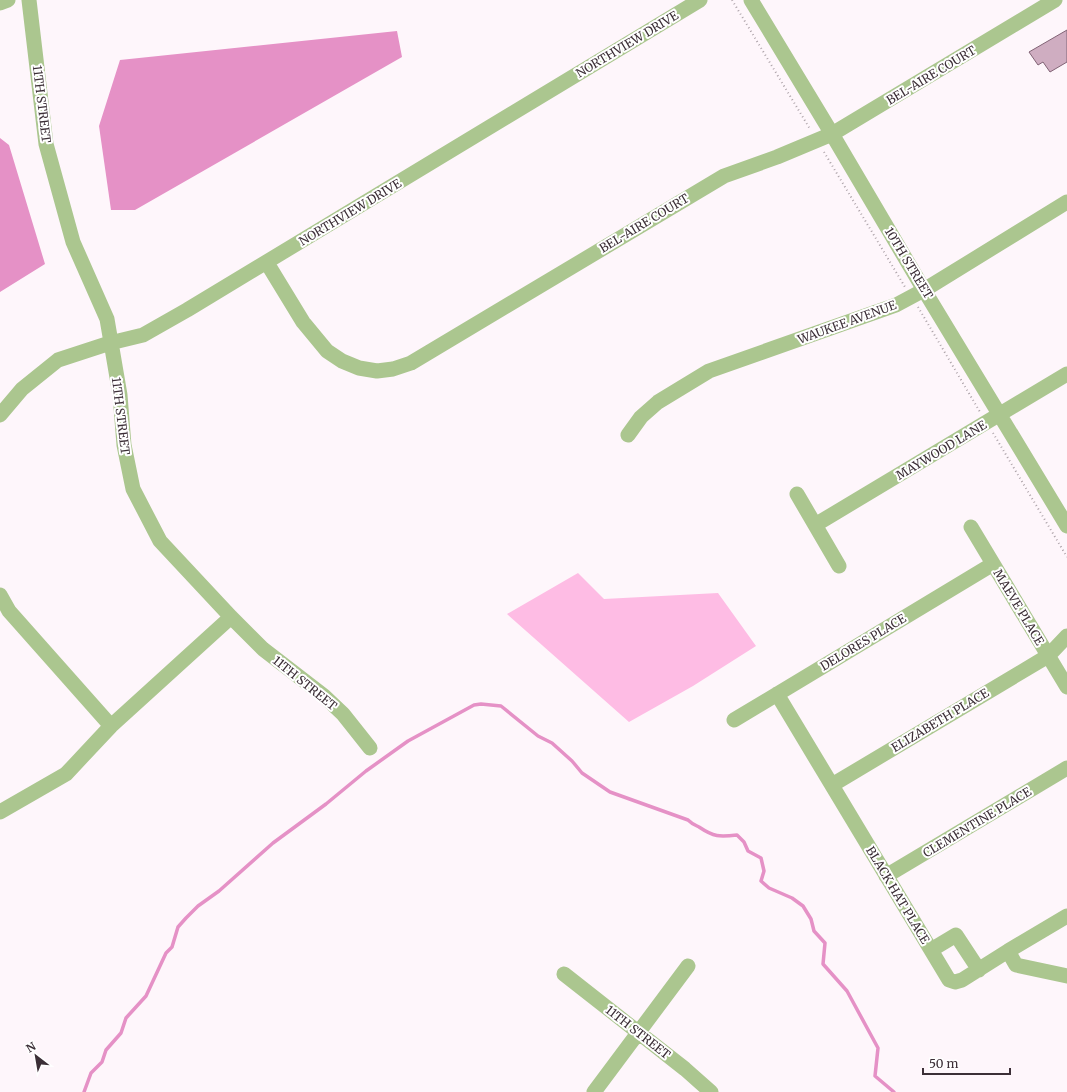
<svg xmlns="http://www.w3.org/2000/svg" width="1067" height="1092" font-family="Merriweather,serif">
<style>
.green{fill:#febce4}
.water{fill:#e591c6}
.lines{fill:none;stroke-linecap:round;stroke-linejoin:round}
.stream{stroke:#e591c6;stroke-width:3.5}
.building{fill:#cfadc1;stroke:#816375}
.path{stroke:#ada3a9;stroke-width:2;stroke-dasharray:1 3;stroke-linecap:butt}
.minor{stroke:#abc68f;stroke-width:15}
.labels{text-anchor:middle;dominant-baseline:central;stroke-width:4;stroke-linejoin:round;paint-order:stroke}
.street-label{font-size:12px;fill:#3c2f37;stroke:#fff}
</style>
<rect width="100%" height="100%" fill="#fef6fb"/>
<path class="green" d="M 578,573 L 604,599 L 718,593 L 756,646 L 693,686 L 629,722 L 507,614 Z"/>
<path class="water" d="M 397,31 L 402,57 L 135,210 L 111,210 L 99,126 L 120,60 Z
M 0,138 L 9,145 L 45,264 L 0,292 Z"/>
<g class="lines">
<path class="stream" d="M 84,1092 L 91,1073 L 102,1062 L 106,1050 L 121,1033 L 126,1018 L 146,996 L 166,953 L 172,947 L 178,927 L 186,918 L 198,906 L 219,891 L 273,843 L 326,804 L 366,771 L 408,741 L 474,705 L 481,704 L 501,706 L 538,736 L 552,743 L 572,761 L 582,773 L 610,792 L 688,820 C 692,824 695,825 699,827 C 714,837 719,837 737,835 L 744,842 L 748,851 L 761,858 L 764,871 L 761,881 L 769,888 L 792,898 L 803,906 L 811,919 L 814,931 L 825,943 L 823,964 L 847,991 L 878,1048 L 875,1076 L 894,1092"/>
</g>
<path class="building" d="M 1067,30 L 1067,62 L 1050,72 L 1043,62 L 1038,65 L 1029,52 Z"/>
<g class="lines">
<path class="path" d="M 732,0 L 810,129
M 824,152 L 905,287
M 918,307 L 980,412
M 993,433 L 1067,557"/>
<path class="minor" d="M 29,0 L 46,144 L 73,242 L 107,319 L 120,395 L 124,445 L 133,489 L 160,541 L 231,617 L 263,649 L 324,696 L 343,714 L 370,748
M 751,0 L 832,134 L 924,290 L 1067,526
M 0,3 L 8,0
M 267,263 L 303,322 L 327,351 L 342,361 L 359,368 L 377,371 L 393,369 L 411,363 L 724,176 L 777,157 L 832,134 L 1055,0
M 0,415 L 22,389 L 58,360 L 110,343 L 143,335 L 187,310 L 700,0
M 628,435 L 641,417 L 658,402 L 709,371 L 896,305 L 924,290 L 1067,202
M 797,494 L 839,566
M 815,525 L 1067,374
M 971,527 L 1067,687
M 0,595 L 9,611 L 111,726
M 777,694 L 949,980 L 955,982 L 962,980 L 1008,951 L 1067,916
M 734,720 L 993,564
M 832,785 L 1048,656 L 1067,636
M 0,812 L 66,774 L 111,726 L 231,617
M 886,876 L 1067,768
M 931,950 L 956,935 L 979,970
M 1008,951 L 1016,965 L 1067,976
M 564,974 L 685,1069 L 711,1092
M 594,1092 L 688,966"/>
</g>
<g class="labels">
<g class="street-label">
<text transform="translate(627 44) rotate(-31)">NORTHVIEW DRIVE</text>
<text transform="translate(931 75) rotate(-31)">BEL-AIRE COURT</text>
<text transform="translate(42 104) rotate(83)">11TH STREET</text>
<text transform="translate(350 212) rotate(-31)">NORTHVIEW DRIVE</text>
<text transform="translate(644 223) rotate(-31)">BEL-AIRE COURT</text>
<text transform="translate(909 263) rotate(59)">10TH STREET</text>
<text transform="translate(847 322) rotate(-20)">WAUKEE AVENUE</text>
<text transform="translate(121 416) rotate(83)">11TH STREET</text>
<text transform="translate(941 450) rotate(-31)">MAYWOOD LANE</text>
<text transform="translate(1019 607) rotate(59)">MAEVE PLACE</text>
<text transform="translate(863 642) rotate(-31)">DELORES PLACE</text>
<text transform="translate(305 683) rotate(39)">11TH STREET</text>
<text transform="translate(940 720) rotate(-31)">ELIZABETH PLACE</text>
<text transform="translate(977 822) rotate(-31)">CLEMENTINE PLACE</text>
<text transform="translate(898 895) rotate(59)">BLACK HAT PLACE</text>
<text transform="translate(638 1032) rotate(38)">11TH STREET</text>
</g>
</g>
<g transform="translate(36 1056) rotate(329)" stroke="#ffffff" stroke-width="3" paint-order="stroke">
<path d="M0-3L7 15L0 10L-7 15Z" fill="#3c2f37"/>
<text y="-6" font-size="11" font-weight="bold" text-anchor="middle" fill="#3c2f37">N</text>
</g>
<path d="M923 1068v6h87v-6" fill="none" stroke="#3c2f37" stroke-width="2"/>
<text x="929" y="1068" font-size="12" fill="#3c2f37" stroke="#ffffff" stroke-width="3" paint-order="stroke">50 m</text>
</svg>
